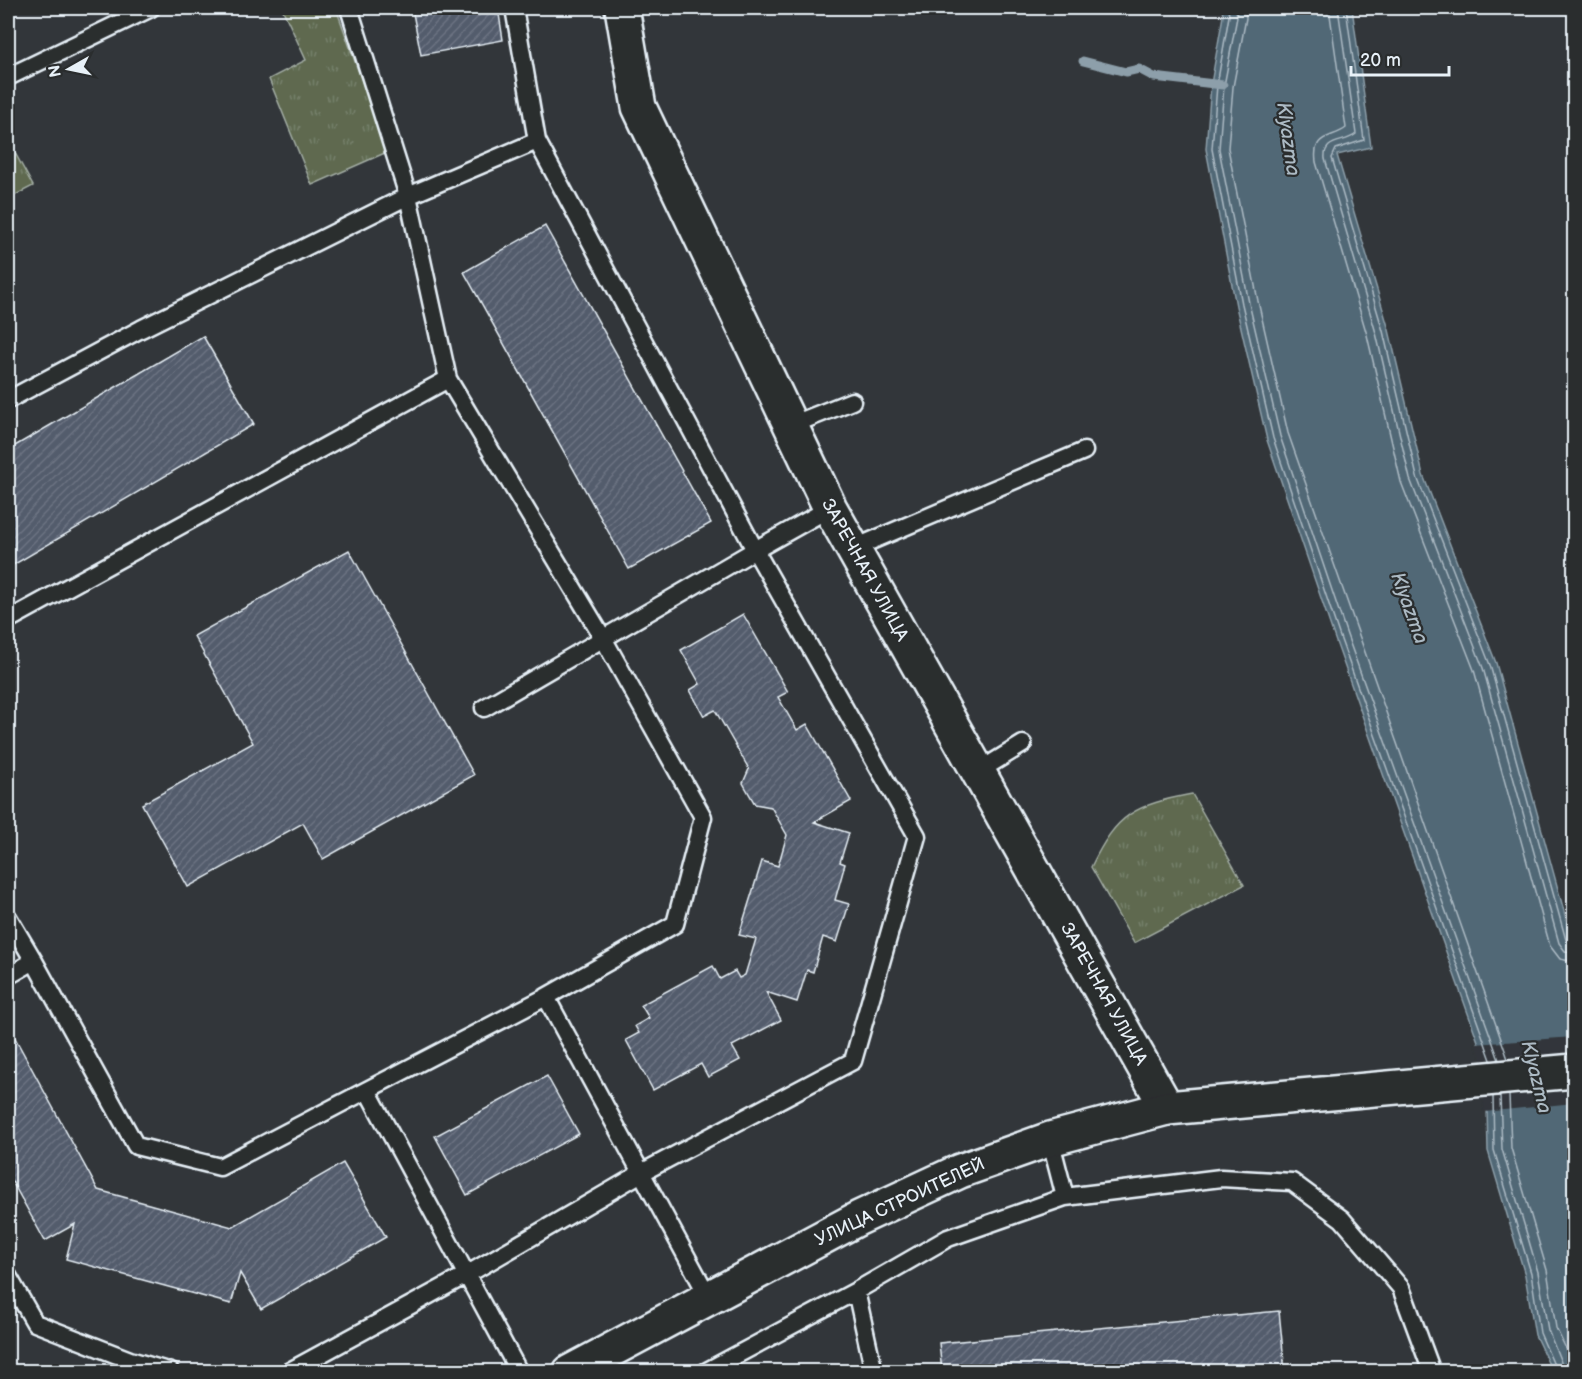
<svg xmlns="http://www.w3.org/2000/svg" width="1582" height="1379" font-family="'Balsamiq Sans',sans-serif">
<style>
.park{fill:url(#park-tufts);stroke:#a3ada4;stroke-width:1.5}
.water{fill:#516876;stroke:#8d9faa;stroke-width:1.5}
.pier{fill:#32363a}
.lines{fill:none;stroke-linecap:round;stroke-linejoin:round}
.shore{stroke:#acbac4;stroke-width:1.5}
.stream{stroke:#8d9faa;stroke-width:9}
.building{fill:url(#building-hatch);stroke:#e8f1f8;stroke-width:1.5}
.lane-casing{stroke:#e8f1f8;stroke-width:21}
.street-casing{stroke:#e8f1f8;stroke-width:38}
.secondary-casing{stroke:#e8f1f8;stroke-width:38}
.lane{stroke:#2a2d2e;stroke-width:16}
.street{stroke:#2a2d2e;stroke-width:33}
.secondary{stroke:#2a2d2e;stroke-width:33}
.labels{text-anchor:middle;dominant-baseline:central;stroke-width:4.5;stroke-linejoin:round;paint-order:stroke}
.street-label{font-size:18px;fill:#e8f1f8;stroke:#2a2d2e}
.water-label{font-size:20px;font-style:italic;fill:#acbac4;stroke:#2a2d2e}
</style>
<defs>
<pattern id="park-tufts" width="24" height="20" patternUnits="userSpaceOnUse" patternTransform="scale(1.5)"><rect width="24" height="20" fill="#5e6950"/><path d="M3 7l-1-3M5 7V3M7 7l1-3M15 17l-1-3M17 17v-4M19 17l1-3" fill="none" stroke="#757f6a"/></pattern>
<pattern id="building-hatch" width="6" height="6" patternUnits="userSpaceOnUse" patternTransform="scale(1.5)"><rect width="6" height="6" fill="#535b6c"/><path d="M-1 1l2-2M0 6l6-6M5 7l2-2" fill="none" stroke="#6c7382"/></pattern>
</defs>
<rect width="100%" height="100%" fill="#32363a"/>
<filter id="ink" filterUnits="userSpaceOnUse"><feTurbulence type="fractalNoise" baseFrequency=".0167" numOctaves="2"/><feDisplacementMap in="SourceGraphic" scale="12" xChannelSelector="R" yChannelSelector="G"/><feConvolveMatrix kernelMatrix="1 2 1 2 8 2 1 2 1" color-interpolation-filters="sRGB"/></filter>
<g filter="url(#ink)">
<path class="park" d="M 282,8 L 336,8 L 387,152 L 312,185 L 269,79 L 306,60 Z
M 8,140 L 33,186 L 8,199 Z
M 1192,794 L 1244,885 L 1134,943 L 1091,867 C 1117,813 1135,805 1192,794 Z"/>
<path class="water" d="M 1222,8 L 1352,8 L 1371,147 L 1337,155 L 1389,330 L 1423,475 L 1496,663 L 1573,944 L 1574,1371 L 1552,1371 L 1535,1335 L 1525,1275 L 1488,1151 L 1486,1064 L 1335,639 L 1267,440 L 1236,306 L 1206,149 L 1211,84 L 1223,16 Z"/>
<path class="pier" d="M 1574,1037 L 1574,1103 L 1484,1112 L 1483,1064 L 1475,1044 Z"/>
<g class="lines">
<path class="shore" d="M 1228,8 L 1229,16 L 1217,85 L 1212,149 L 1242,304 L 1273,438 L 1340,637 L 1491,1060
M 1236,8 L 1237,17 L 1224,86 L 1219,149 L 1249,303 L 1280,436 L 1347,635 L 1499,1060
M 1245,8 L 1246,18 L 1233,87 L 1228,148 L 1258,301 L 1288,433 L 1508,1059
M 1329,8 L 1346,128 C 1332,139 1312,133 1316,162 L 1367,335 L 1401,482 L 1474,670 L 1550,946 L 1560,959 L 1574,962
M 1338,8 L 1356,134 C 1345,144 1323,138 1325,159 L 1376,333 L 1410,479 L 1483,668 L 1559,943 L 1565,951 L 1574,953
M 1346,8 L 1364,140 L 1336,149 L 1332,158 L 1383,331 L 1417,477 L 1490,665 L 1566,940 L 1574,946
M 1509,1095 L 1511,1148 L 1547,1270 L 1556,1328 L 1572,1361 L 1574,1372
M 1493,1096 L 1494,1150 L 1531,1273 L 1540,1333 L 1557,1372
M 1500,1096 L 1502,1149 L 1538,1272 L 1548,1330 L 1565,1372"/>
<path class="stream" d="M 1083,61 L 1126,72 L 1139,69 L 1154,77 L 1223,85"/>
</g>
<path class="building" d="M 412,8 L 498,8 L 503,40 L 421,55 Z
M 545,226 L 711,523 L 629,569 L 464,272 Z
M 203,336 L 254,424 L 8,568 L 8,450 Z
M 349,550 L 474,775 L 323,859 L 303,823 L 188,887 L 142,804 L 253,743 L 194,636 Z
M 743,614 L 788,692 L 778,697 L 797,730 L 807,724 L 851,801 L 814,822 L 849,833 L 840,862 L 845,864 L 835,900 L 849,904 L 837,942 L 823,937 L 813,972 L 807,970 L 797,1002 L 766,992 L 781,1020 L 732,1046 L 740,1060 L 708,1077 L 701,1064 L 653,1090 L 626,1040 L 639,1033 L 635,1026 L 649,1018 L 641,1005 L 713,966 L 720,979 L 735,971 L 739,978 L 745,975 L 756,939 L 739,935 L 762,861 L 778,866 L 787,835 L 771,807 L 755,804 L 743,783 L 749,769 L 715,710 L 704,716 L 690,690 L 700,684 L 681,650 Z
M 8,1025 L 98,1190 L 232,1227 L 343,1163 L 386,1237 L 261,1309 L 240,1273 L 231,1304 L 66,1259 L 75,1224 L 45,1241 L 8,1174 Z
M 547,1076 L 579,1134 L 467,1195 L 435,1136 Z
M 1279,1311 L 1285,1372 L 942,1372 L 939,1343 Z"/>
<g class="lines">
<defs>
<path id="lane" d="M 349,8 L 408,196 L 448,379 L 603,638 L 703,817 L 675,924 L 546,997 L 709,1298
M 514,8 L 537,141 L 755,550 L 830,508
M 8,77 L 151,8
M 8,400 L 141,329 L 408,196 L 537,141
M 789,426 L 852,401
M 852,549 L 1084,451
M 8,620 L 448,379
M 979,771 L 1023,744
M 8,917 L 34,961
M 8,976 L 34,961 L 136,1146 L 220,1167 L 367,1090 L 519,1372
M 367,1090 L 546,997
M 1050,1139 L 1065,1197 L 1221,1178 L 1292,1182 L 1342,1219 L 1401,1288 L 1432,1372
M 8,1276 L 35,1323 L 130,1360 L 171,1372
M 856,1291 L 874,1372
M 288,1372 L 468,1274 L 643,1172 L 853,1061 L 917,836 L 755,550 L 484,708
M 705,1372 L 856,1291 L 948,1238 L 1065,1197"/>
<path id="street" d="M 622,8 L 639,107 L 830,508 L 1167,1108"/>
<path id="secondary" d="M 570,1372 L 859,1218 L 960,1171 L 1050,1139 L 1167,1108 L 1574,1071"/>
</defs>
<use href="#lane" class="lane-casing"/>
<use href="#street" class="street-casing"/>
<use href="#secondary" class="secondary-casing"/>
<use href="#lane" class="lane"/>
<use href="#street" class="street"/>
<use href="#secondary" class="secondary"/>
</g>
</g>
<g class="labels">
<g class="street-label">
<text transform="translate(865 570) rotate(61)">ЗАРЕЧНАЯ УЛИЦА</text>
<text transform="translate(1104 994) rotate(61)">ЗАРЕЧНАЯ УЛИЦА</text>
<text transform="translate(900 1202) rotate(-25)">УЛИЦА СТРОИТЕЛЕЙ</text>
</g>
<g class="water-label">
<text transform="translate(1288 139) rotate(82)">Klyazma</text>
<text transform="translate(1409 608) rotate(70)">Klyazma</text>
<text transform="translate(1536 1077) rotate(76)">Klyazma</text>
</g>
</g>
<rect width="1582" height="1379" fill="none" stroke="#2a2d2e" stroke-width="30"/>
<rect x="15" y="15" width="1552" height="1349" fill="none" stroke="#e8f1f8" stroke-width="2" filter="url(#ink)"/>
<g transform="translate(69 69) rotate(261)" stroke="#2a2d2e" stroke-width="4.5" paint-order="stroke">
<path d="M0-4.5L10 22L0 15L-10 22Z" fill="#e8f1f8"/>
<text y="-9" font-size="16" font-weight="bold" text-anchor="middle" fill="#e8f1f8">N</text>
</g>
<path d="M1351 66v9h98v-9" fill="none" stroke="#e8f1f8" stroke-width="3"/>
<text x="1360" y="66" font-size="18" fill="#e8f1f8" stroke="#2a2d2e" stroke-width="4.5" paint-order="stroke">20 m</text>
</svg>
